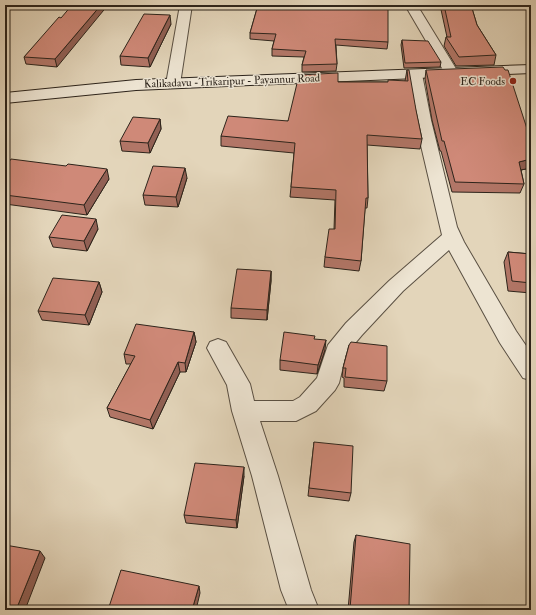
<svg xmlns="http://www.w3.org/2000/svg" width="536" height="615" font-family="'IM FELL Double Pica',serif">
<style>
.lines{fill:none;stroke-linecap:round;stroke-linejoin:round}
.minor-casing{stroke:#5a5043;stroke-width:2}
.secondary-casing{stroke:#2d241b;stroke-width:2}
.minor{fill:#ede4d2;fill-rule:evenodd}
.secondary{fill:#ede4d2;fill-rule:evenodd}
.wall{fill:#b27667;stroke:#2d241b}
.shaded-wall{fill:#916054;stroke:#2d241b}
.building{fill:#cf8978;stroke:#2d241b}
.poi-dot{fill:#8f2418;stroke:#ede4d2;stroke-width:1.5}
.labels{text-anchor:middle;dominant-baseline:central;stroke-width:3;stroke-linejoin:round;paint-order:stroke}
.far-street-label{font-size:11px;fill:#2d241b;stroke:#ede4d2}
.far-poi-label{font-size:11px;fill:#2d241b;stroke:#ede4d2;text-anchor:end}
</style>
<rect width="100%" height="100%" fill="#e3d5ba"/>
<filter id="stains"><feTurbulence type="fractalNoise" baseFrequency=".005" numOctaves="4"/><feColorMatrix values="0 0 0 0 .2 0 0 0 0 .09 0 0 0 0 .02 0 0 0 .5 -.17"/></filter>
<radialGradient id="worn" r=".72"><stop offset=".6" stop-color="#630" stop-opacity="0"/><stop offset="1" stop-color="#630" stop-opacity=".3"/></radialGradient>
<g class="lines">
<defs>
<path id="minor" d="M 180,5 L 192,5 L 180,84 L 178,87 L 173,88 L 168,87 L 166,84 Z
M 405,5 L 417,5 L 458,72 L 456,75 L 451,76 L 446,75 Z
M 415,70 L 420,71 L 422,74 L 431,120 L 457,227 L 464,242 L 516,331 L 531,353 L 531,380 L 523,378 L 500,343 L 449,250 L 403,291 L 362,335 L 346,354 L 339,383 L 335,390 L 316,411 L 296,421 L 260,421 L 278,476 L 311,590 L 319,610 L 289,610 L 281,590 L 252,476 L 232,411 L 227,385 L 207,348 L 210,342 L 218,339 L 226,342 L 250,384 L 254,401 L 293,401 L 300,397 L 317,378 L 328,345 L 346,323 L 389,281 L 442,235 L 415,120 L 408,74 L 410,71 Z"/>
<path id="secondary" d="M 531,65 L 531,73 L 136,90 L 5,103 L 5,93 L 136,80 Z"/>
</defs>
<use href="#minor" class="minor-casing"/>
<use href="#secondary" class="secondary-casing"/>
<use href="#minor" class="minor"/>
<use href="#secondary" class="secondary"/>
</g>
<path class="wall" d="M 258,5 L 388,42 L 387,49 L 336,45 L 337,64 L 336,71 L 302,72 L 302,65 L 304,57 L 272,56 L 272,49 L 274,41 L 250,39 L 250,33 Z
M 440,5 L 471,5 L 477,25 L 496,55 L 494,65 L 456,66 L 444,46 L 446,37 L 447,37 Z
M 61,18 L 57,67 L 26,64 L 24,57 Z
M 171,24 L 150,67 L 121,65 L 120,56 Z
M 402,40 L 441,62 L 440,67 L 404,68 L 401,45 Z
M 407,70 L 422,139 L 420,149 L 367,145 L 368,198 L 367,208 L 365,208 L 361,261 L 359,271 L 324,267 L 325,257 L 334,229 L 335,200 L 290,197 L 291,187 L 294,153 L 221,146 L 221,136 L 288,121 L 338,82 L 388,82 L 405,81 Z
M 426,70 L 531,138 L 531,169 L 526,169 L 521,170 L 524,184 L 520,193 L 452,192 L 441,151 L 440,151 L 432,120 L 425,79 Z
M 160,119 L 161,129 L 150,153 L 122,151 L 120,141 Z
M 5,168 L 109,179 L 87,215 L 5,204 Z
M 187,178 L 178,207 L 145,205 L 143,195 Z
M 98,229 L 87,251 L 53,247 L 49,237 Z
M 508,252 L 531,254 L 531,293 L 508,291 L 504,262 Z
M 271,271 L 271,281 L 267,320 L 231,318 L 231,308 Z
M 99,282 L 102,292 L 89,325 L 42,320 L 38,311 Z
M 194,332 L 196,342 L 186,372 L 180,372 L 153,429 L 110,417 L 107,408 L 131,364 L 126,364 L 124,354 Z
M 349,345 L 387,381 L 384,391 L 344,387 L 344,378 L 342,377 L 343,368 Z
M 325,350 L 317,374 L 280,370 L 280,360 Z
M 314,442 L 351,493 L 349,501 L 308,496 Z
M 244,476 L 237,528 L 186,523 L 184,515 Z
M 356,535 L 409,610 L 348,610 L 354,542 Z"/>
<path class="shaded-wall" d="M 101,5 L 108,5 L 57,67 L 55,59 Z
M 170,15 L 171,24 L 150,67 L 148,58 Z
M 160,119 L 161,129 L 150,153 L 148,143 Z
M 530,159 L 526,169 L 515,171 L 519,162 Z
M 185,168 L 187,178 L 178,207 L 176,197 Z
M 107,169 L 109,179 L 87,215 L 84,205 Z
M 96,219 L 98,229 L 87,251 L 84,241 Z
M 271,271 L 271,281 L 267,320 L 267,310 Z
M 99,282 L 102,292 L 89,325 L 85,315 Z
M 194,332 L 196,342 L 186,372 L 185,363 Z
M 326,340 L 325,350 L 317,374 L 318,365 Z
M 178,362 L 180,372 L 153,429 L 150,420 Z
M 244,467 L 244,476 L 237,528 L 236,520 Z
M 40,551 L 45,558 L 25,610 L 16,610 Z
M 199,586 L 200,593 L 196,610 L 192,610 Z"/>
<path class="building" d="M 72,5 L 101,5 L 55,59 L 24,57 L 59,17 L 61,18 Z
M 258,5 L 388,5 L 388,42 L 335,39 L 337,64 L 302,65 L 306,51 L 272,49 L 276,34 L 250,33 Z
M 444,5 L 471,5 L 477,25 L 496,55 L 459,57 L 446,37 L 451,37 Z
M 144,14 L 170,15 L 148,58 L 120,56 Z
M 402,40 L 428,41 L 441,62 L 405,63 Z
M 503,67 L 505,70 L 508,70 L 530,138 L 531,138 L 531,159 L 519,162 L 524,184 L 455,182 L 444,141 L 442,141 L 435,110 L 426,70 Z
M 407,70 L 409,70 L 416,110 L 422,139 L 367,135 L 368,198 L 366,198 L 361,261 L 325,257 L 329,229 L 335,229 L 336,190 L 291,187 L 295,143 L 221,136 L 228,116 L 288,121 L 299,75 L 338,73 L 338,82 L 388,82 L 388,80 L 408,81 Z
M 133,117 L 160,119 L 148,143 L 120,141 Z
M 11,159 L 66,166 L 68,164 L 107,169 L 84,205 L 5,195 L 5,168 Z
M 153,166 L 185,168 L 176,197 L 143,195 Z
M 62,215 L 96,219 L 84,241 L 49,237 Z
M 508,252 L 531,254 L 531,283 L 512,281 Z
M 237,269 L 271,271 L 267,310 L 231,308 Z
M 53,278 L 99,282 L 85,315 L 38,311 Z
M 136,324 L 194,332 L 185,363 L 178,362 L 150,420 L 107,408 L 135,356 L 124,354 Z
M 284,332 L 315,336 L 314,339 L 326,340 L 318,365 L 280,360 Z
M 351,342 L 387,346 L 387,381 L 345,377 L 346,368 L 343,368 L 349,345 Z
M 314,442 L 353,446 L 351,493 L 309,488 Z
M 195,463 L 244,467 L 236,520 L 184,515 Z
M 356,535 L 410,544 L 409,610 L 353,610 L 350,609 Z
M 5,545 L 40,551 L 16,610 L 5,610 Z
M 121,570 L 199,586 L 192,610 L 108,610 Z"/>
<circle class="poi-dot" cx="513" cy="81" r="4"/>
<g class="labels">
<g class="far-street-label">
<text transform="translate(232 81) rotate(-2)">Kalikadavu -Trikaripur - Payannur Road</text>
</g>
<g class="far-poi-label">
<text x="505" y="81">EC Foods</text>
</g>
</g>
<rect width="536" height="615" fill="none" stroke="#e3d5ba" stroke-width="20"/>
<rect x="6" y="6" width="524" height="603" fill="none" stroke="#2d241b" stroke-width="2"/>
<rect x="10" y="10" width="516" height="595" fill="none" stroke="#2d241b"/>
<rect width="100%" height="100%" filter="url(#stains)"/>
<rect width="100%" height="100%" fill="url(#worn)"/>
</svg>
